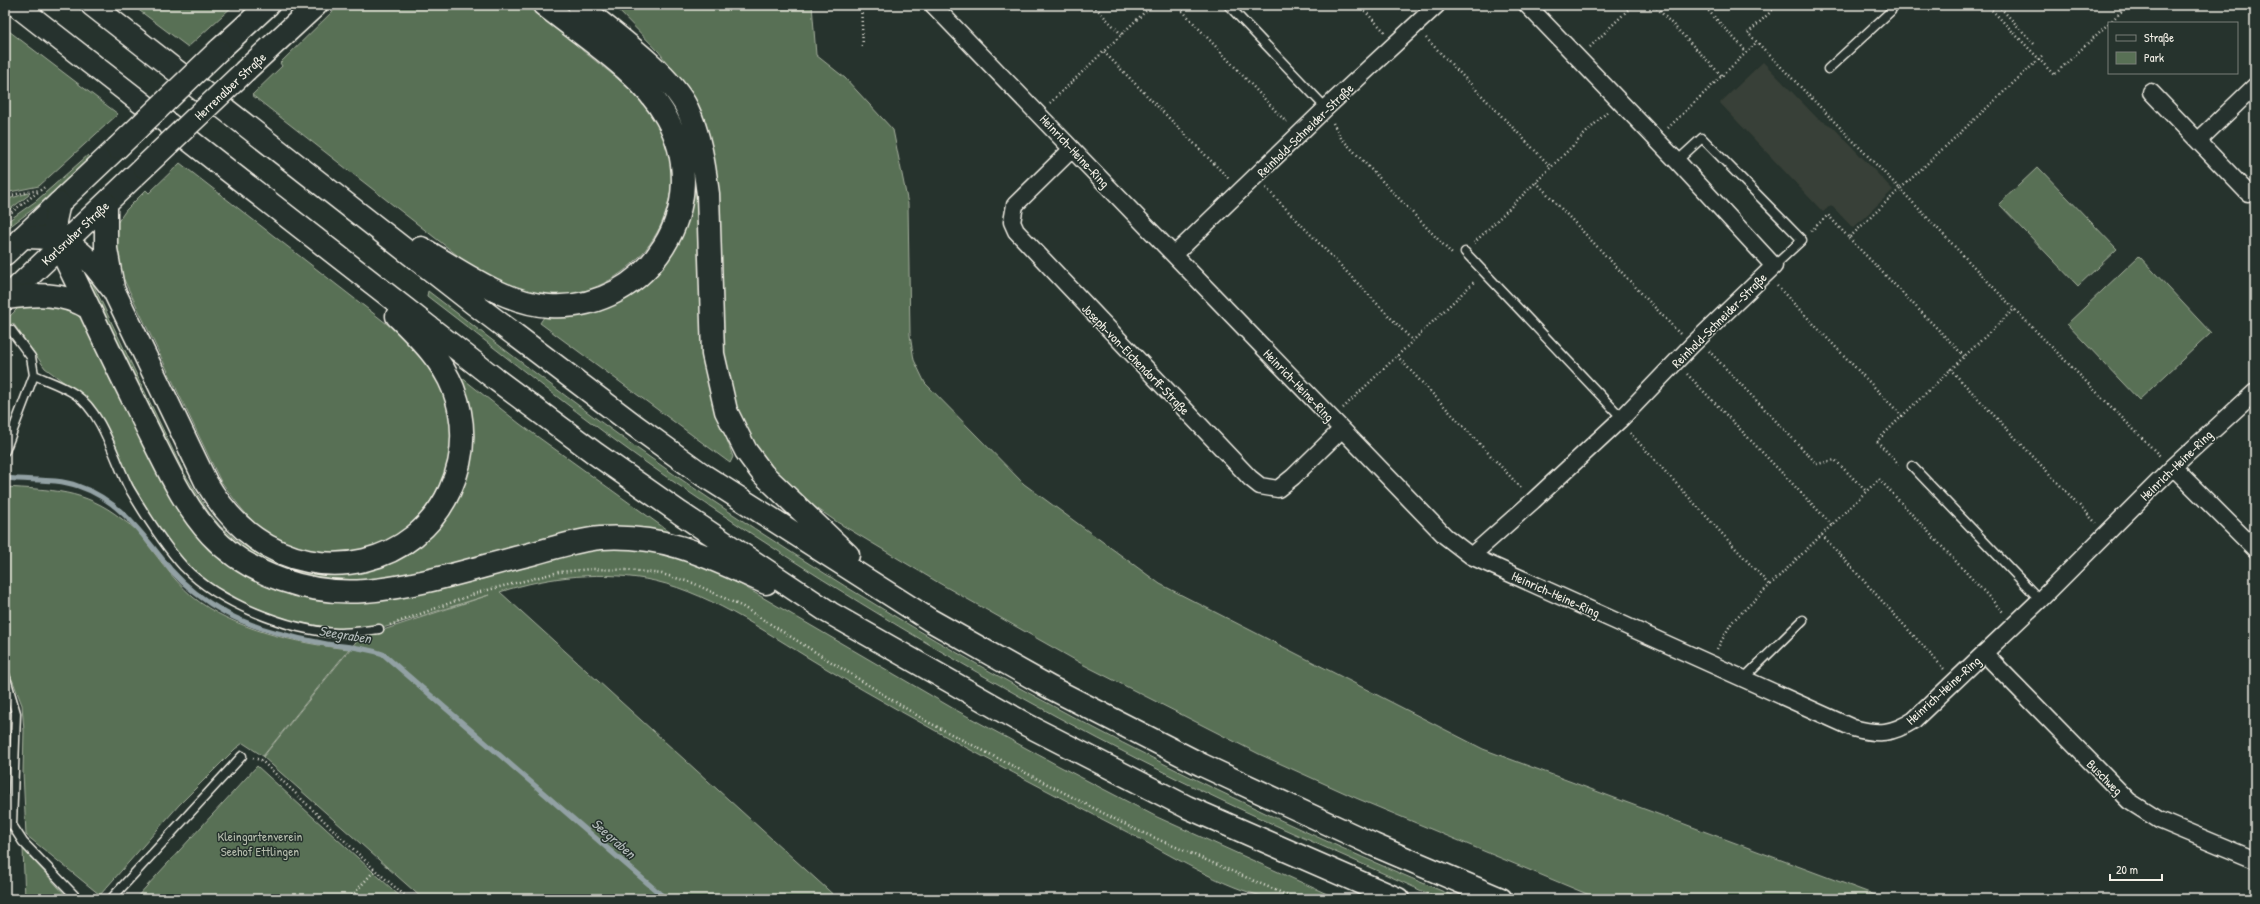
<svg xmlns="http://www.w3.org/2000/svg" width="2260" height="904" font-family="'Patrick Hand',sans-serif">
<style>
.built{fill:#394037}
.green{fill:#587055;stroke:#a6b09e}
.lines{fill:none;stroke-linecap:round;stroke-linejoin:round}
.stream{stroke:#92a1a4;stroke-width:5}
.lane-casing{stroke:#f4f1e8;stroke-width:11}
.street-casing{stroke:#f4f1e8;stroke-width:19}
.primary-casing{stroke:#f4f1e8;stroke-width:25}
.highway-casing{stroke:#f4f1e8;stroke-width:25}
.path{stroke:#f4f1e8;stroke-width:2.5;stroke-dasharray:1 3;stroke-linecap:butt}
.lane{stroke:#26332d;stroke-width:8}
.street{stroke:#26332d;stroke-width:16}
.primary{stroke:#26332d;stroke-width:22}
.highway{stroke:#26332d;stroke-width:22}
.tram{stroke:#f4f1e8;stroke-width:1}
.primary-bridge-casing{stroke:#f4f1e8;stroke-width:25;stroke-linecap:butt}
.primary-bridge{stroke:#26332d;stroke-width:22}
.labels{text-anchor:middle;dominant-baseline:central;stroke-width:3;stroke-linejoin:round;paint-order:stroke}
.street-label{font-size:13px;fill:#f4f1e8;stroke:#26332d}
.park-label{font-size:13px;fill:#b6bdad;stroke:#26332d}
.water-label{font-size:14px;font-style:italic;fill:#b3bbba;stroke:#26332d}
</style>
<rect width="100%" height="100%" fill="#26332d"/>
<filter id="ink" filterUnits="userSpaceOnUse"><feTurbulence type="fractalNoise" baseFrequency=".025" numOctaves="2"/><feDisplacementMap in="SourceGraphic" scale="8" xChannelSelector="R" yChannelSelector="G"/><feConvolveMatrix kernelMatrix="1 2 1 2 8 2 1 2 1" color-interpolation-filters="sRGB"/></filter>
<g filter="url(#ink)">
<path class="built" d="M 1763,62 L 1817,118 L 1833,127 L 1893,190 L 1853,228 L 1831,205 L 1823,212 L 1720,103 Z"/>
<path class="green" d="M 132,5 L 234,5 L 188,47 Z
M 339,5 C 383,5 427,5 471,5 C 488,5 509,2 527,5 C 535,7 574,43 583,51 C 609,72 640,93 657,123 C 696,192 652,275 577,293 C 541,302 506,285 475,269 L 252,95 L 282,66 L 280,63 Z
M 555,5 L 565,5 C 610,42 676,86 691,146 C 694,156 695,168 696,179 L 712,396 L 733,457 L 730,463 L 540,323 L 544,317 L 578,316 L 603,308 L 623,299 L 652,279 L 669,256 L 684,138 Z
M 613,5 L 812,5 L 816,55 L 845,78 L 893,130 L 908,204 L 910,335 L 914,360 L 925,383 L 1024,484 L 1160,584 L 1483,749 L 1886,899 L 1599,899 L 1356,798 L 1259,754 L 1084,665 L 939,583 L 837,522 L 787,488 L 745,433 L 728,388 L 682,83 L 659,52 Z
M 5,28 L 118,114 L 39,186 L 5,193 Z
M 88,155 L 90,158 L 40,204 L 5,230 L 5,223 L 36,201 Z
M 180,163 L 400,334 C 417,351 434,369 443,392 C 484,498 363,599 268,534 C 248,520 234,499 220,480 L 115,261 L 113,229 L 126,210 L 146,190 L 149,193 Z
M 2038,167 L 2117,249 L 2078,286 L 1999,204 Z
M 28,193 L 29,195 L 5,213 L 5,200 Z
M 2139,256 L 2211,333 L 2139,400 L 2067,324 Z
M 92,282 L 183,471 L 208,511 L 221,527 L 241,544 L 276,562 L 312,571 L 441,522 L 453,509 L 467,472 L 461,377 L 520,424 L 674,535 L 366,582 L 325,580 L 284,571 L 238,550 L 202,512 L 85,285 Z
M 428,291 C 521,362 613,434 710,499 C 946,658 1198,791 1461,899 C 1455,899 1448,900 1443,899 C 1428,895 1412,886 1398,880 C 1367,866 1335,852 1304,838 C 1081,740 869,615 668,478 C 585,421 507,357 427,296 Z
M 29,304 L 70,309 L 86,323 L 177,507 L 289,592 L 603,548 L 632,547 L 665,551 L 714,569 L 954,709 L 1059,766 L 1157,817 L 1338,899 C 1319,899 1286,903 1269,898 C 1221,887 1171,855 1127,832 C 1026,780 925,727 827,669 C 774,638 715,595 655,581 C 605,570 548,576 500,592 L 838,899 L 423,899 L 263,757 L 359,638 L 489,595 L 386,627 L 362,630 L 339,629 L 291,621 L 253,607 L 213,585 L 186,563 L 164,536 L 129,478 L 93,404 L 45,368 L 13,323 L 5,330 L 5,321 L 19,307 Z
M 5,487 C 51,490 84,489 122,519 C 127,523 134,527 138,532 C 156,554 171,578 193,597 C 232,629 299,644 349,649 L 263,756 L 243,743 L 235,749 L 179,805 L 100,895 L 26,835 L 23,772 L 24,731 L 22,705 L 5,661 Z
M 257,766 L 403,899 L 135,899 Z
M 23,849 L 69,899 L 25,899 Z"/>
<g class="lines">
<path class="stream" d="M 6,478 C 31,481 55,478 78,486 C 121,500 144,537 171,570 C 186,587 206,602 226,613 C 253,628 296,639 327,644 C 347,647 364,647 383,654 L 666,899"/>
<defs>
<path id="lane" d="M 1228,5 L 1326,108
M 1828,69 L 1891,11 L 1893,5
M 1677,161 L 1702,138 L 1802,240 L 1774,266
M 1465,252 L 1622,418
M 11,330 L 31,357 L 34,375 C 48,381 63,386 75,394 C 103,413 114,459 129,488 C 145,515 163,544 184,567 C 219,603 287,630 337,633 C 351,633 365,631 379,629
M 5,451 L 34,375
M 1912,466 L 2040,600
M 5,675 L 16,713 L 12,825 L 23,842 L 78,899
M 1743,679 L 1803,620
M 111,899 L 242,756"/>
<path id="street" d="M 933,5 L 1445,536 L 1471,556 L 1853,728 C 1879,735 1892,734 1914,720 L 2040,600 L 2173,467 L 2255,392
M 2151,92 L 2248,193
M 2198,141 L 2255,86
M 1072,149 L 1015,205 L 1012,222 L 1016,231 L 1250,478 L 1260,486 L 1278,489 L 1293,477 L 1341,430
M 1174,255 L 1326,108 L 1437,5
M 2173,467 L 2255,549
M 1471,556 L 1533,501 L 1622,418 L 1692,345 L 1774,266 L 1677,161 L 1527,5
M 1984,653 L 2129,801 L 2159,820 L 2255,860"/>
<path id="primary" d="M 219,50 L 268,5
M 246,70 L 316,5
M 5,254 L 117,148
M 5,299 L 144,167"/>
<path id="highway" d="M 16,5 L 498,381 L 596,454 L 680,513 L 830,613 L 1027,725 L 1187,807 L 1398,899
M 92,5 L 473,303 L 634,425 L 703,475 L 930,620 L 1051,688 L 1202,765 L 1374,845 L 1501,899
M 579,5 C 610,31 670,73 687,108 C 700,135 704,164 708,194 L 713,354 L 726,411 L 746,451 L 763,474 L 848,555
M 59,203 L 55,221 L 55,238 L 89,308
M 106,204 L 106,249 L 113,288
M 23,237 C 75,236 84,253 114,291 L 206,482 C 219,504 234,523 255,538 C 321,586 416,565 450,490 C 465,457 466,422 453,388 C 442,360 418,337 397,316
M 421,248 C 460,270 503,303 549,306 C 649,312 716,204 666,117 C 641,72 584,37 544,5
M 6,298 C 36,294 62,292 89,308 C 109,352 131,395 152,438 C 169,472 185,507 211,535 C 249,576 310,595 365,591 C 420,587 481,566 535,553 C 556,547 578,540 601,538 C 666,534 709,557 766,583"/>
</defs>
<use href="#lane" class="lane-casing"/>
<use href="#street" class="street-casing"/>
<use href="#primary" class="primary-casing"/>
<use href="#highway" class="highway-casing"/>
<path class="path" d="M 861,5 L 863,47
M 1093,5 L 1122,35
M 1177,5 L 1286,122 L 1288,120
M 1359,5 L 1385,32
M 1654,5 L 1722,76
M 1703,5 L 1747,52
M 1778,5 L 1748,33 L 1900,189 L 2039,59 L 1987,5
M 1998,5 L 2034,44
M 2109,23 L 2129,5
M 1426,38 L 1551,167
M 1590,47 L 1633,5
M 1104,52 L 1230,180
M 2042,56 L 2039,59 L 2054,75 L 2109,23
M 1050,103 L 1152,5
M 1607,112 L 1536,182 L 1680,334
M 1333,123 L 1341,138 L 1453,255
M 1668,128 L 1757,42
M 1266,188 L 1413,341
M 5,196 L 40,190
M 5,217 L 46,186
M 1811,231 L 1828,215 L 1849,238 L 1900,189 L 2014,309 L 2160,456
M 1849,238 L 1964,356
M 1474,243 L 1536,182
M 1777,286 L 1902,416 L 1877,441 L 1899,465
M 1709,351 L 1817,464 L 1835,460 L 1866,491
M 1397,356 L 1523,490
M 1950,369 L 2096,523
M 1687,374 L 1832,525
M 1343,408 L 1475,281
M 1902,416 L 2014,309
M 1630,433 L 1770,586
M 1822,535 L 1944,669
M 390,625 L 480,592 L 559,572 L 592,569 L 628,570 L 662,574 L 693,583 L 743,607 L 926,721 L 1132,828 L 1296,899
M 1717,649 L 1732,622 L 1879,479 L 2003,612
M 253,758 L 261,760 L 375,870 L 409,899
M 349,899 L 375,870"/>
<use href="#lane" class="lane"/>
<use href="#street" class="street"/>
<use href="#primary" class="primary"/>
<use href="#highway" class="highway"/>
<path class="tram" d="M 5,8 L 13,5"/>
<defs>
<path id="primary-bridge" d="M 117,148 L 219,50
M 144,167 L 246,70"/>
</defs>
<use href="#primary-bridge" class="primary-bridge-casing"/>
<use href="#primary-bridge" class="primary-bridge"/>
</g>
</g>
<g class="labels">
<g class="street-label">
<text transform="translate(230 86) rotate(-43)">Herrenalber Straße</text>
<text transform="translate(1305 130) rotate(-44)">Reinhold-Schneider-Straße</text>
<text transform="translate(1075 151) rotate(47)">Heinrich-Heine-Ring</text>
<text transform="translate(75 233) rotate(-43)">Karlsruher Straße</text>
<text transform="translate(1719 320) rotate(-45)">Reinhold-Schneider-Straße</text>
<text transform="translate(1136 359) rotate(46)">Joseph-von-Eichendorff-Straße</text>
<text transform="translate(1299 385) rotate(46)">Heinrich-Heine-Ring</text>
<text transform="translate(2176 465) rotate(-44)">Heinrich-Heine-Ring</text>
<text transform="translate(1556 594) rotate(24)">Heinrich-Heine-Ring</text>
<text transform="translate(1943 690) rotate(-42)">Heinrich-Heine-Ring</text>
<text transform="translate(2105 777) rotate(45)">Buschweg</text>
</g>
<g class="park-label">
<text x="260" y="836">Kleingartenverein<tspan x="260" dy="15">Seehof Ettlingen</tspan></text>
</g>
<g class="water-label">
<text transform="translate(345 634) rotate(9)">Seegraben</text>
<text transform="translate(614 838) rotate(41)">Seegraben</text>
</g>
</g>
<rect width="2260" height="904" fill="none" stroke="#26332d" stroke-width="20"/>
<rect x="10" y="10" width="2240" height="884" fill="none" stroke="#f4f1e8" stroke-width="1.5" filter="url(#ink)"/>
<rect x="2108" y="22" width="130" height="52" fill="#26332d" stroke="#787f78"/>
<rect x="2116" y="35" width="20" height="6" fill="#26332d" stroke="#787f78"/>
<text x="2144" y="42" font-size="12" fill="#f4f1e8">Straße</text>
<rect x="2116" y="52" width="20" height="12" fill="#587055" stroke="#787f78"/>
<text x="2144" y="62" font-size="12" fill="#f4f1e8">Park</text>
<path d="M2110 874v6h52v-6" fill="none" stroke="#f4f1e8" stroke-width="2"/>
<text x="2116" y="874" font-size="12" fill="#f4f1e8" stroke="#26332d" stroke-width="3" paint-order="stroke">20 m</text>
</svg>
